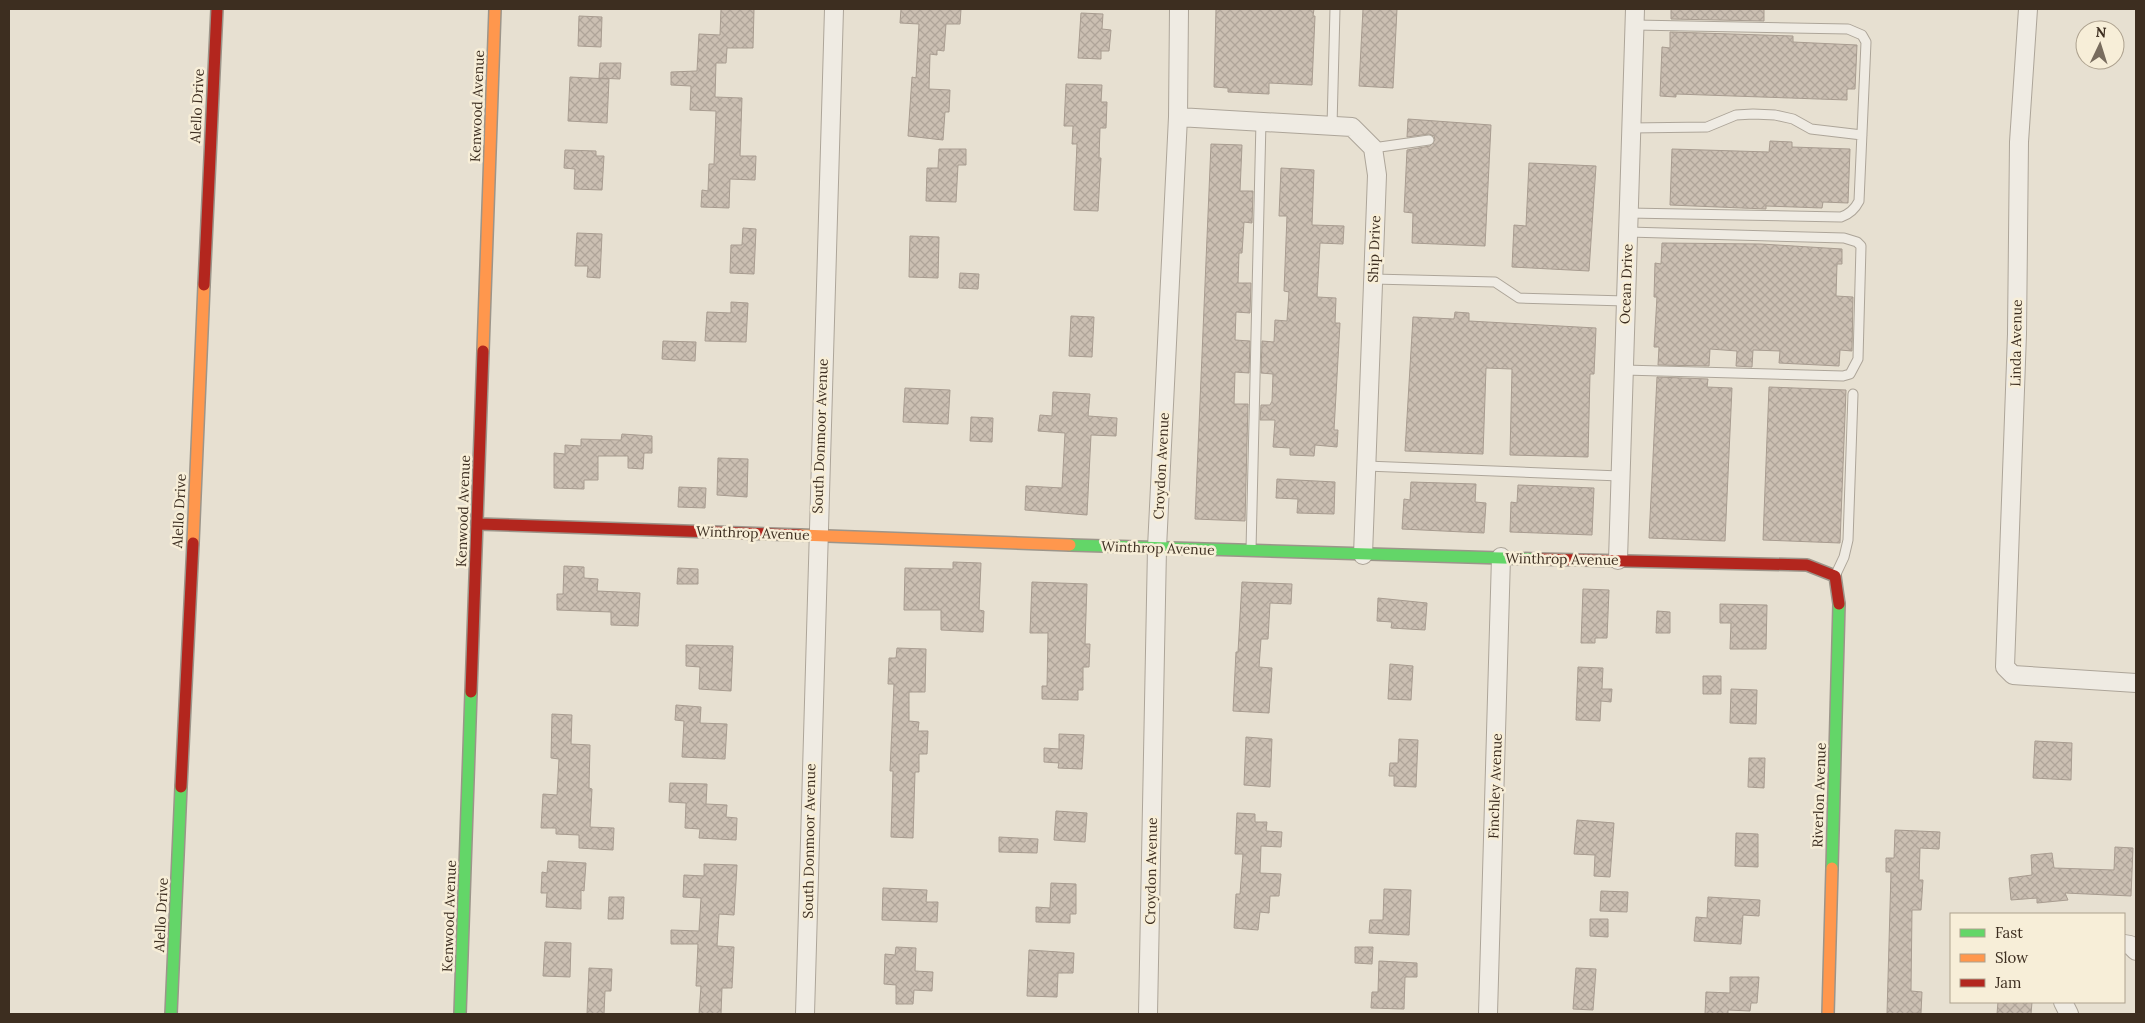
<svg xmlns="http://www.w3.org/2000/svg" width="2145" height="1023" font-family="Lora,serif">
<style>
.building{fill:url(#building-cross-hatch);stroke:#a89c90}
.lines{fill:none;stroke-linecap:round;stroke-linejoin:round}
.lane-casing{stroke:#ada599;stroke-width:11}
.street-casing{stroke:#ada599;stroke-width:20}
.fast-casing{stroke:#9c958a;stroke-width:14}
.slow-casing{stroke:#9c958a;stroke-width:14}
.jam-casing{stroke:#9c958a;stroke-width:14}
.lane{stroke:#efebe3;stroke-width:9}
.street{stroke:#efebe3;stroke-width:18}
.fast{stroke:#63d668;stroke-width:11}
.slow{stroke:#ff974d;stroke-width:11}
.jam{stroke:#b3261e;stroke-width:11}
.labels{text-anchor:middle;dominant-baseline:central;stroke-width:5;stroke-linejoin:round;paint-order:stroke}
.street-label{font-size:14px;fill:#3d2e20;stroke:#f7eed8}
</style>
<defs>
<pattern id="building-cross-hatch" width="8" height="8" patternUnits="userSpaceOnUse" patternTransform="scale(1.25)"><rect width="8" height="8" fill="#cbbfb2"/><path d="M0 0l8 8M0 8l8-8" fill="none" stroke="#afa499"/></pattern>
</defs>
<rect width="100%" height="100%" fill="#e7e0d1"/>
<path class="building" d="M 721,9 L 754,9 L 753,48 L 727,48 L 726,63 L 716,63 L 715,97 L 742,98 L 740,156 L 756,156 L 755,180 L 730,179 L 729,208 L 701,207 L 702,190 L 708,191 L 709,164 L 714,164 L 716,111 L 690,110 L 691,86 L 671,85 L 671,72 L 697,71 L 699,34 L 720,35 Z
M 901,9 L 961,9 L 960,24 L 946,24 L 944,51 L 937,50 L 937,55 L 930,54 L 929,89 L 950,90 L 949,112 L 945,112 L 943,140 L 908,136 L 912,77 L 916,78 L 919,24 L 900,23 Z
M 1216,9 L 1314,9 L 1313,16 L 1315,16 L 1312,85 L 1269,83 L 1269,94 L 1228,92 L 1228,88 L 1214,87 Z
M 1363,9 L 1397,9 L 1393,88 L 1359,86 Z
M 1671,9 L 1764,9 L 1764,21 L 1671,19 Z
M 1081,13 L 1103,14 L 1102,29 L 1111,30 L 1109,51 L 1101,51 L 1101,59 L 1078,58 Z
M 579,16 L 602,17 L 601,47 L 578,46 Z
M 1670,32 L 1793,36 L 1793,42 L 1857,45 L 1855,89 L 1847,89 L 1847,100 L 1676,94 L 1676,97 L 1660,96 L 1662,47 L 1670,48 Z
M 600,63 L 621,63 L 620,79 L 599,78 Z
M 570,77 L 609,79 L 607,123 L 568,121 Z
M 1066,84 L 1102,85 L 1101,102 L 1107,102 L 1106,128 L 1100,128 L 1099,158 L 1101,158 L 1098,211 L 1074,210 L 1077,144 L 1072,144 L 1073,126 L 1064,126 Z
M 1408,119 L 1491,125 L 1485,246 L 1412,243 L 1413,213 L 1404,212 L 1407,150 L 1430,146 L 1435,140 L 1434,136 L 1429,134 L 1407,137 Z
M 1770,141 L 1792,142 L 1792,147 L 1850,149 L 1848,203 L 1823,202 L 1822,208 L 1766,206 L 1766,209 L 1670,205 L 1672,149 L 1769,152 Z
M 1211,144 L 1242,145 L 1240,191 L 1253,191 L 1252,223 L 1244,222 L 1242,253 L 1239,253 L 1238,283 L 1251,283 L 1250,313 L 1236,312 L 1235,340 L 1250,341 L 1249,373 L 1235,372 L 1234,404 L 1248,404 L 1245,521 L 1195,519 Z
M 939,149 L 966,149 L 966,165 L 958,165 L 956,202 L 926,201 L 927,168 L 938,168 Z
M 565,150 L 596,151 L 596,156 L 604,156 L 602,190 L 574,189 L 575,169 L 564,168 Z
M 1529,163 L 1596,166 L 1589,271 L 1512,267 L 1514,225 L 1526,226 Z
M 1281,168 L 1314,170 L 1312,225 L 1344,226 L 1343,244 L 1320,243 L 1317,297 L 1336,298 L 1335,323 L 1340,323 L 1334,430 L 1338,430 L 1337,447 L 1315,445 L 1314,456 L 1290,455 L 1290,448 L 1273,447 L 1275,420 L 1260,420 L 1261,405 L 1270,405 L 1272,401 L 1273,374 L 1261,373 L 1262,341 L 1274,342 L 1275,320 L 1287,321 L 1289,292 L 1284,291 L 1287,216 L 1279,216 Z
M 743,228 L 756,229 L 754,274 L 730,273 L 731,245 L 742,245 Z
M 577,233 L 602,234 L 600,278 L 587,277 L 588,266 L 575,266 Z
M 910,236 L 939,237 L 938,278 L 909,277 Z
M 1662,243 L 1761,244 L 1842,249 L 1842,264 L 1837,264 L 1836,296 L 1853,297 L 1852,351 L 1840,350 L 1839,366 L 1779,363 L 1780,351 L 1753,350 L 1752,367 L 1736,366 L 1737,351 L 1710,349 L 1709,366 L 1658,365 L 1659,347 L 1654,347 L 1657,297 L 1654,297 L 1655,263 L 1661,264 Z
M 960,273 L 979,274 L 978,289 L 959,288 Z
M 731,302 L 748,303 L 746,342 L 705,341 L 707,312 L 731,313 Z
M 1455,312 L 1469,313 L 1469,321 L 1596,328 L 1594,374 L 1590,374 L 1588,457 L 1510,455 L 1512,369 L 1486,368 L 1483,454 L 1405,451 L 1413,317 L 1454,319 Z
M 1071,316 L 1094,317 L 1092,357 L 1069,356 Z
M 663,341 L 696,342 L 695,361 L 662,359 Z
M 1657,377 L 1708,379 L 1707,387 L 1732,388 L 1725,541 L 1649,538 Z
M 1769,387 L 1846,390 L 1840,543 L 1763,540 Z
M 905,388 L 950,390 L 948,424 L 903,422 Z
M 1053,392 L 1090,394 L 1088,416 L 1117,418 L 1116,436 L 1091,435 L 1087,515 L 1025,510 L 1026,486 L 1062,488 L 1065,433 L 1038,431 L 1040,415 L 1052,416 Z
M 971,417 L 993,418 L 992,442 L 970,441 Z
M 622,434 L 652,436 L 652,453 L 644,453 L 643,469 L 628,468 L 628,456 L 598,456 L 598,480 L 584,480 L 584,489 L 554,488 L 554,453 L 565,454 L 565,445 L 581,446 L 581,439 L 621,440 Z
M 718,458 L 748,459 L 747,497 L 717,495 Z
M 1277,479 L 1335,482 L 1334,514 L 1297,513 L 1298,499 L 1276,498 Z
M 1411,482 L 1476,484 L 1475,502 L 1486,503 L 1484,533 L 1402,529 L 1404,499 L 1410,500 Z
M 1518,485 L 1594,488 L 1592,535 L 1510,532 L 1511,502 L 1517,503 Z
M 679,487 L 706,488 L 705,508 L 678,507 Z
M 953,562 L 981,563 L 979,610 L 984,611 L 983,632 L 941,630 L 941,610 L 904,610 L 905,568 L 953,569 Z
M 564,566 L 584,567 L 584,578 L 598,579 L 597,591 L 640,593 L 638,626 L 611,625 L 611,612 L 557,610 L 557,594 L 563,594 Z
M 678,568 L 698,569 L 698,584 L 677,584 Z
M 1032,582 L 1087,584 L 1085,644 L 1090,644 L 1089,667 L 1083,667 L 1083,690 L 1078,690 L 1078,700 L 1042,699 L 1042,686 L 1047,686 L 1048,633 L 1030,633 Z
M 1242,582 L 1292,584 L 1291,604 L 1270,603 L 1268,639 L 1261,639 L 1259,667 L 1272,668 L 1269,713 L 1233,711 L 1236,652 L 1238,652 Z
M 1583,589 L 1609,590 L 1607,638 L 1595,638 L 1595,643 L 1581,643 Z
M 1378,598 L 1427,603 L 1425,630 L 1391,628 L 1392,622 L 1377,621 Z
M 1720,604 L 1767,605 L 1766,649 L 1730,649 L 1731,623 L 1720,623 Z
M 1657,611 L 1670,612 L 1670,633 L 1656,633 Z
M 686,645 L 733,646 L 731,691 L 699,689 L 700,667 L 686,666 Z
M 897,648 L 926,649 L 925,692 L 909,692 L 909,721 L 919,722 L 918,731 L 928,731 L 927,754 L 919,754 L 919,772 L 915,772 L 913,838 L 891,837 L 893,771 L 890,771 L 894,684 L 888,684 L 889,658 L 896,658 Z
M 1390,664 L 1413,666 L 1411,700 L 1388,699 Z
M 1578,667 L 1603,668 L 1602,689 L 1612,689 L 1611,702 L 1601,701 L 1600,721 L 1576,720 Z
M 1703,676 L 1721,676 L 1721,694 L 1703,694 Z
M 1731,689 L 1757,690 L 1756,724 L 1730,723 Z
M 676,705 L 701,707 L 700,723 L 727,724 L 725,759 L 682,757 L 684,721 L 675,720 Z
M 552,714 L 572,715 L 571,744 L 590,745 L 589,788 L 592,789 L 590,827 L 614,828 L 613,850 L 579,848 L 579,835 L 556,834 L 556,828 L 541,828 L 543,794 L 557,795 L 559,759 L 551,758 Z
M 1059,734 L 1084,735 L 1082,769 L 1058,768 L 1059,763 L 1044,762 L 1044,748 L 1059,749 Z
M 1246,737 L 1272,739 L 1270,787 L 1244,785 Z
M 1399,739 L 1418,740 L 1416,787 L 1394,786 L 1394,776 L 1389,776 L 1390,763 L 1398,763 Z
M 2035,741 L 2072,743 L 2071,780 L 2033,778 Z
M 1749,758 L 1765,758 L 1764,788 L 1748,787 Z
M 670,783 L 707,784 L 706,804 L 727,805 L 726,817 L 737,818 L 736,840 L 699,838 L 700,829 L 685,828 L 686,803 L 669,802 Z
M 1056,811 L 1087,813 L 1085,842 L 1054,840 Z
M 1237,813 L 1255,814 L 1255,822 L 1267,822 L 1266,831 L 1282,832 L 1281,847 L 1261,846 L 1260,873 L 1281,874 L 1279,896 L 1270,896 L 1269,913 L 1260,912 L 1258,930 L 1234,928 L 1236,894 L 1240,894 L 1243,854 L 1235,854 Z
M 1577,820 L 1614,823 L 1610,877 L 1594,876 L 1595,855 L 1574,854 Z
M 1895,830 L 1940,832 L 1939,849 L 1920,848 L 1919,880 L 1923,880 L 1921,910 L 1912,910 L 1911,991 L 1922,992 L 1921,1013 L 1887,1014 L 1891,872 L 1886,872 L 1886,858 L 1894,858 Z
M 1736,833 L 1758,834 L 1758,867 L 1735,866 Z
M 999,837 L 1038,839 L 1037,853 L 999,852 Z
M 2115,847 L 2133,848 L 2131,896 L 2065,893 L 2068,900 L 2037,903 L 2037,898 L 2011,900 L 2009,878 L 2032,875 L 2031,855 L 2052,853 L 2054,868 L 2114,870 Z
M 548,861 L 586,863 L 584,891 L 581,890 L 581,909 L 546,907 L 547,893 L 541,893 L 542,872 L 547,873 Z
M 704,864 L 737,865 L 734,915 L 719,914 L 717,946 L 734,947 L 732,988 L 722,988 L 721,1014 L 699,1014 L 701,986 L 696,986 L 698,944 L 671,944 L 671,930 L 699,931 L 701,898 L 683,897 L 684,875 L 704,876 Z
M 1051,883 L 1076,884 L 1076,914 L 1070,914 L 1070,923 L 1036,922 L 1036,907 L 1050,908 Z
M 883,888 L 927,890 L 926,902 L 938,902 L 937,922 L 882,920 Z
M 1384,889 L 1411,890 L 1409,935 L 1369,933 L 1370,920 L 1383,920 Z
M 1601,891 L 1628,892 L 1627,912 L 1600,911 Z
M 609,897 L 624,897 L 623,919 L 608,919 Z
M 1708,897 L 1760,900 L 1759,916 L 1743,915 L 1741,944 L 1694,941 L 1696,917 L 1707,918 Z
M 1590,919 L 1608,919 L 1608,937 L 1590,936 Z
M 545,942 L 571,943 L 570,977 L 543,976 Z
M 896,947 L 916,948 L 915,971 L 933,972 L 932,991 L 914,990 L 913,1004 L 896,1004 L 896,985 L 884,984 L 885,954 L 895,955 Z
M 1355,947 L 1373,947 L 1372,964 L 1355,963 Z
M 1029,950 L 1074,953 L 1073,973 L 1058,973 L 1057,997 L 1027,996 Z
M 1379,961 L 1417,963 L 1417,977 L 1405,977 L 1404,1009 L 1371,1008 L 1372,992 L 1378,992 Z
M 589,968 L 612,969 L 611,991 L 605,991 L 604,1014 L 587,1014 Z
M 1576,968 L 1596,969 L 1593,1010 L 1573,1009 Z
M 1730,977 L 1759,977 L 1757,1003 L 1751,1003 L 1750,1011 L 1728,1010 L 1728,1014 L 1705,1014 L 1706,992 L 1730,993 Z
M 1998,1002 L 2032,1002 L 2031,1014 L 1997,1014 Z"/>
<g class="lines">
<defs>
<path id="lane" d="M 1332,126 L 1335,9
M 1631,128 L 1707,127 L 1736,115 L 1753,114 L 1775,115 L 1793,119 L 1811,129 L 1862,135
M 1373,148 L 1429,140
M 1628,213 L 1841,217 C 1850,214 1855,209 1859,201 L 1866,42 L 1862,35 L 1848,29 L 1635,25
M 1373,279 L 1495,282 L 1519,298 L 1626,301
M 1624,370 L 1843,376 L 1850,374 L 1858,359 L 1861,246 L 1857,242 L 1844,238 L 1628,232
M 1366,466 L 1620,476
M 1251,550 L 1261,121
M 1836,574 L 1844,557 L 1848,540 L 1853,394"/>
<path id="street" d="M 2028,9 L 2019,142 L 2017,334 L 2005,667 L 2013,675 L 2136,683
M 1178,117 L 1352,127 L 1373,148 L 1377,175 L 1363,555
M 1618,560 L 1635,9
M 2124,944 L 2130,945 L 2136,951
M 2063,1002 L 2069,1014
M 805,1014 L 834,9
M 1148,1014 L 1157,548 L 1178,117 L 1179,9
M 1488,1014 L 1501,557"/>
<path id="fast" d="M 1070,545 L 1538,559
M 1832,868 L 1839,604
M 171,1014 L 181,787
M 460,1014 L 471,692"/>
<path id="slow" d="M 483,351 L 495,9
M 800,535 L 1070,545
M 193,543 L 204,285
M 1828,1014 L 1832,868"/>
<path id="jam" d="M 204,285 L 217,9
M 478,524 L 800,535
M 1538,559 L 1807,565 L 1835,576 L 1839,604
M 471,692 L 483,351
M 181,787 L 193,543"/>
</defs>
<use href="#lane" class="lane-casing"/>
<use href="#street" class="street-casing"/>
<use href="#fast" class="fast-casing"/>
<use href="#slow" class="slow-casing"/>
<use href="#jam" class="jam-casing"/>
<use href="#lane" class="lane"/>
<use href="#street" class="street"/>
<use href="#fast" class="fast"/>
<use href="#slow" class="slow"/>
<use href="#jam" class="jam"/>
</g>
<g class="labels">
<g class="street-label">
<text transform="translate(197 106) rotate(-87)">Alello Drive</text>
<text transform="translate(477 106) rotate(-88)">Kenwood Avenue</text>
<text transform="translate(1374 249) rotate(-88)">Ship Drive</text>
<text transform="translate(1626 284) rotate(-88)">Ocean Drive</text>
<text transform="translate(2016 343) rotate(-89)">Linda Avenue</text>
<text transform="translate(820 436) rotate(-88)">South Donmoor Avenue</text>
<text transform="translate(1161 466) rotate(-87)">Croydon Avenue</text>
<text transform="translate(179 511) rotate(-87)">Alello Drive</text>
<text transform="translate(463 511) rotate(-88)">Kenwood Avenue</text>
<text transform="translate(753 533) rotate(2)">Winthrop Avenue</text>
<text transform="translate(1158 548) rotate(2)">Winthrop Avenue</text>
<text transform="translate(1562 559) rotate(1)">Winthrop Avenue</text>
<text transform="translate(1495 786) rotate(-88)">Finchley Avenue</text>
<text transform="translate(1819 795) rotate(-88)">Riverlon Avenue</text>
<text transform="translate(809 841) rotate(-89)">South Donmoor Avenue</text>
<text transform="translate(1151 871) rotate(-89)">Croydon Avenue</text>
<text transform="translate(161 915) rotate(-87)">Alello Drive</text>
<text transform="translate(449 916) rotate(-88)">Kenwood Avenue</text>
</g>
</g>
<rect width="2145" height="1023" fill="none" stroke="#3d2e20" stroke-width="20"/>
<rect x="1950" y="913" width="175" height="90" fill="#f7eed8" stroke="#ada18e"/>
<rect x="1960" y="929" width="25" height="8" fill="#63d668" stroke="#ada18e"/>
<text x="1995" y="938" font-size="15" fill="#3d2e20">Fast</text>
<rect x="1960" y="954" width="25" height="8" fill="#ff974d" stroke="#ada18e"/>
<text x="1995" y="963" font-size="15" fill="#3d2e20">Slow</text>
<rect x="1960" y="979" width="25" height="8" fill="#b3261e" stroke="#ada18e"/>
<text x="1995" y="988" font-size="15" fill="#3d2e20">Jam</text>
<g transform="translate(2100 45) rotate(4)"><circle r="24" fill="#f7eed8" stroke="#ada18e"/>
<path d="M0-4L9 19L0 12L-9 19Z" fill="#786c5e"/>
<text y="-8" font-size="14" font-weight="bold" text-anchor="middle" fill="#3d2e20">N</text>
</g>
</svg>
